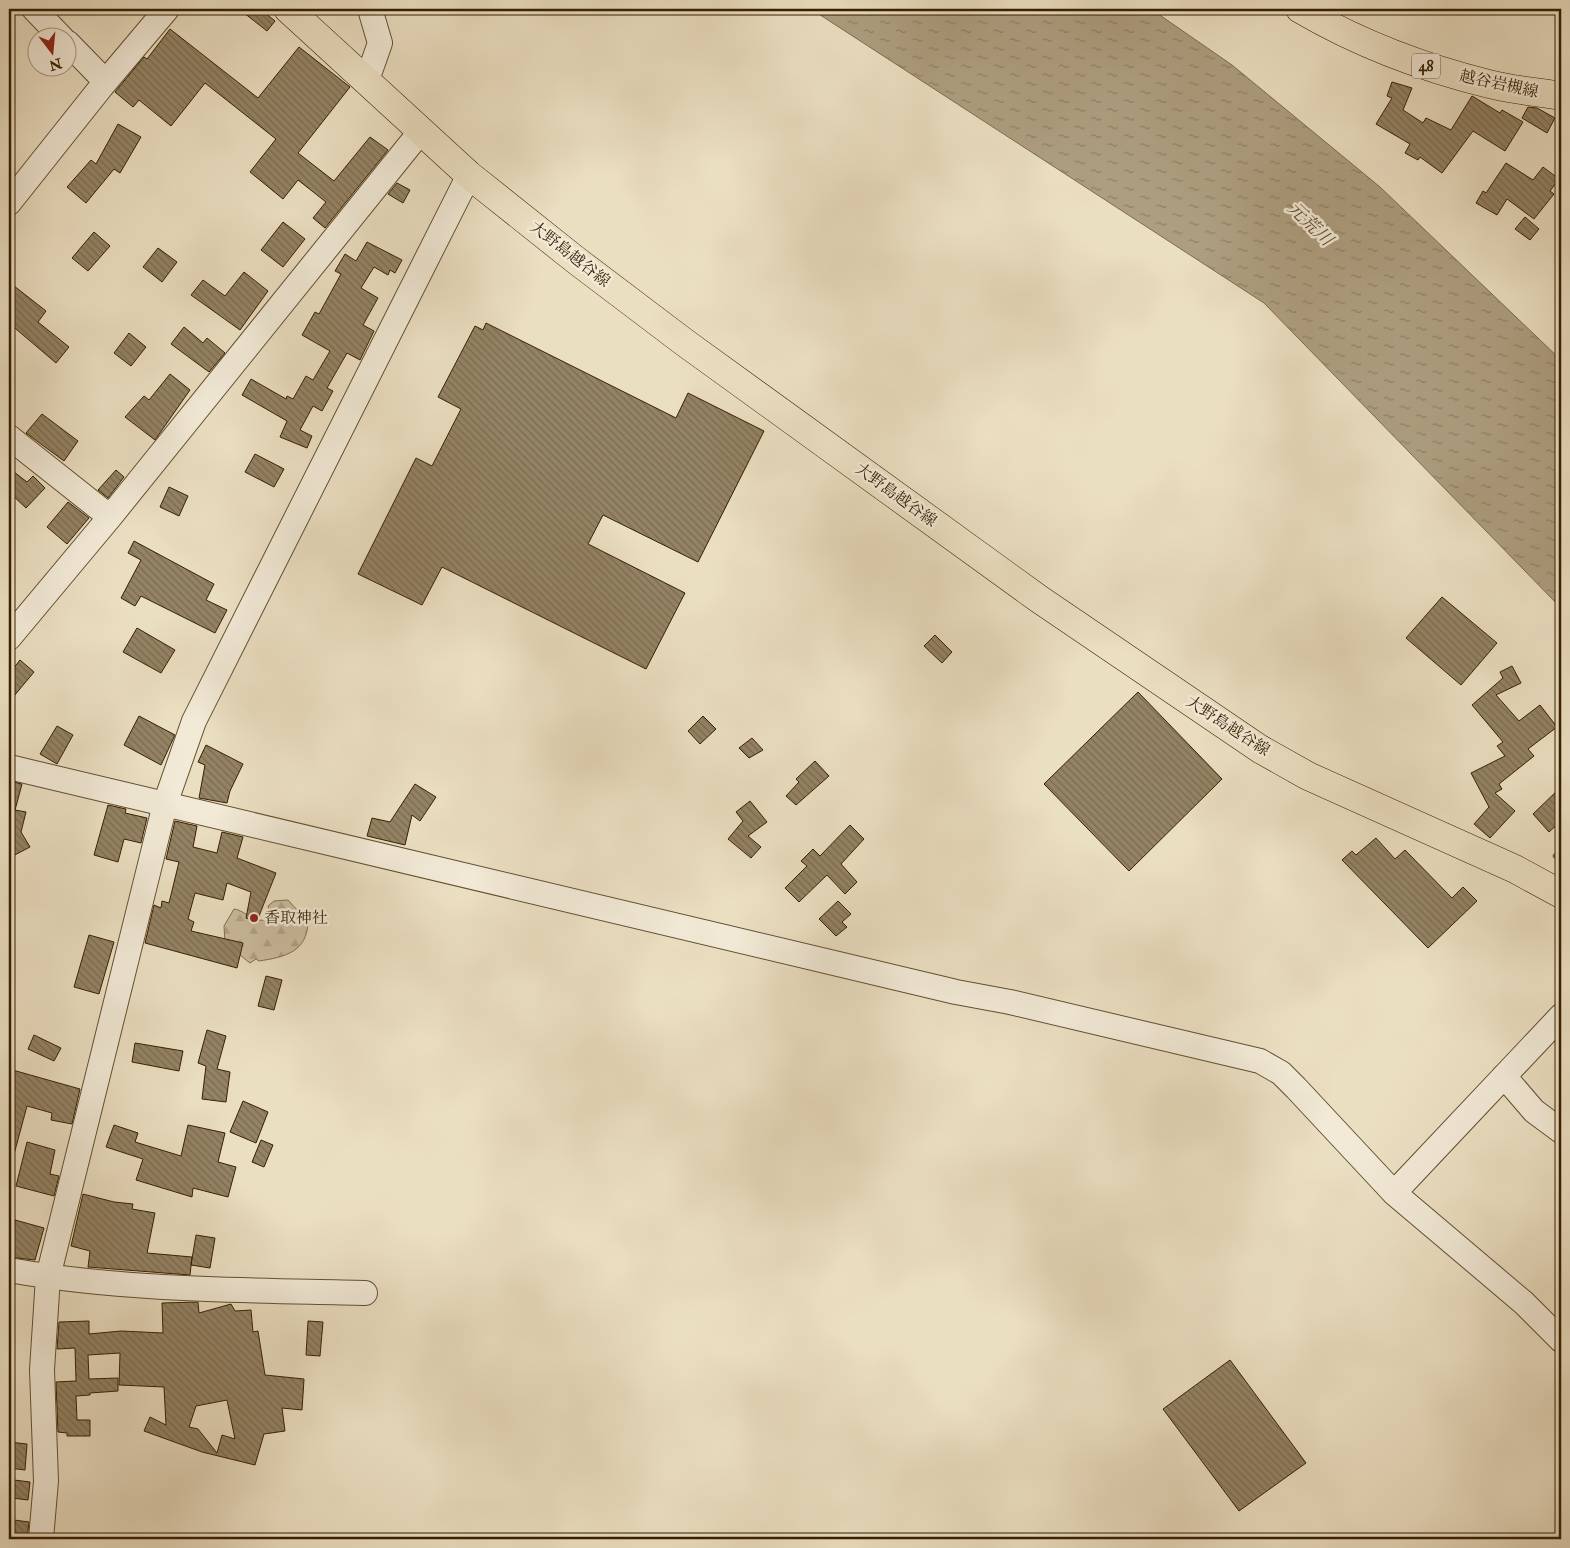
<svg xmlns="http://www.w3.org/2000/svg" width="1570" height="1548" font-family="'IM FELL Double Pica','Noto Serif JP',serif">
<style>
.forest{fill:url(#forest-firs);stroke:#806e50}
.water{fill:url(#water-ripples);stroke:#7d6b4d}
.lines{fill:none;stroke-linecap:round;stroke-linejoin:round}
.stream{stroke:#7d6b4d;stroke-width:5}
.building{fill:url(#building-back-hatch);stroke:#351f00;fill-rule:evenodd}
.minor-casing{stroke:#624f30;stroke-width:26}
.major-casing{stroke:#351f00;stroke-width:29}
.minor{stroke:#f2ead7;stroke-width:24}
.major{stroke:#ebdfc2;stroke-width:28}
.poi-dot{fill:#8f2418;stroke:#f2ead7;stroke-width:2}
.labels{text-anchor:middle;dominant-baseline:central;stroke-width:5;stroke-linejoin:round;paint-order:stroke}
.shield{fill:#f2ead7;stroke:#6e5c40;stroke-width:1}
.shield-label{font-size:15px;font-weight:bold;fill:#351f00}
.street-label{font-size:16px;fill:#351f00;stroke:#f2ead7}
.poi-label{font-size:16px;fill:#351f00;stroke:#f2ead7;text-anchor:start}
.water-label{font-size:18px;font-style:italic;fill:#5f4b2d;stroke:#f2ead7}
</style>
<defs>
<pattern id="forest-firs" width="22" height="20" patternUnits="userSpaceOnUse" patternTransform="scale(1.25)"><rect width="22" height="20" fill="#ccbea1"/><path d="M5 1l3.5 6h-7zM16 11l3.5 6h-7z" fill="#b0a389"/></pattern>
<pattern id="water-ripples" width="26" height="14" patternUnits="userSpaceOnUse" patternTransform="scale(1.25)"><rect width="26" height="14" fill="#ad9e80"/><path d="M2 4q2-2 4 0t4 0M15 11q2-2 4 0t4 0" fill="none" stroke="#8e8066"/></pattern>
<pattern id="building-back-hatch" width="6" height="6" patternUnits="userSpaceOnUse" patternTransform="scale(1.25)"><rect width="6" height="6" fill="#948365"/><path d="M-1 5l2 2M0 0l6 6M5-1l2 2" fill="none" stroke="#7a6b51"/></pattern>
</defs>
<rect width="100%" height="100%" fill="#ebdfc2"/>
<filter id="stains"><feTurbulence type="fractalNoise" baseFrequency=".004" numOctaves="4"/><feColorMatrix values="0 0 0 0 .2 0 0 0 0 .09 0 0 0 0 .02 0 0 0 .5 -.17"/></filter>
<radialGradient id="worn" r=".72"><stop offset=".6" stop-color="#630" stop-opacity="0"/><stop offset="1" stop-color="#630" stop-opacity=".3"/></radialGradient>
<path class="forest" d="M 288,900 L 308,922 C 307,952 285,957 259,961 L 256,959 L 250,963 L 225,943 L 224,926 L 234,909 C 248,911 253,927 271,917 L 268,906 L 274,901 Z"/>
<path class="water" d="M 811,9 L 1151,9 L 1232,65 L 1380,187 L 1561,360 L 1561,608 L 1264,303 Z"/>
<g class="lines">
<path class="stream" d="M 1555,856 L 1561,850"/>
</g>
<path class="building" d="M 239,9 L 260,9 L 275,21 L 267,31 Z
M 170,29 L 258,98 L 299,47 L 350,87 L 298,153 L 334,181 L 370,137 L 388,150 L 325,228 L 313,218 L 326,202 L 298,180 L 283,199 L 250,172 L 276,139 L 205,83 L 171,126 L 139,100 L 133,107 L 115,92 L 144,57 L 147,59 Z
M 1392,82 L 1412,88 L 1403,110 L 1423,123 L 1426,118 L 1451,130 L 1472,96 L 1500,113 L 1502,110 L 1523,122 L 1505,151 L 1473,131 L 1442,173 L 1420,157 L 1418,160 L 1405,153 L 1410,144 L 1376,124 L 1392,98 L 1387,96 Z
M 1528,107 L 1537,108 L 1555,118 L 1547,133 L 1522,118 Z
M 118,124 L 141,137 L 120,173 L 114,169 L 86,203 L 67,187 L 91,160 L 96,164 Z
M 1506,163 L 1533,180 L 1543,167 L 1559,179 L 1550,191 L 1554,194 L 1534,219 L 1507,199 L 1497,215 L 1476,203 L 1483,191 L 1486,193 Z
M 397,183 L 410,190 L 403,203 L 388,194 Z
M 1525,217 L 1539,229 L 1530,240 L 1515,229 Z
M 283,222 L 305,239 L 283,267 L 261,250 Z
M 94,232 L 110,246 L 88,271 L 72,258 Z
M 367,242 L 402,260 L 395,273 L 390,270 L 388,275 L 374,267 L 361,288 L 378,298 L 363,325 L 374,331 L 360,360 L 347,353 L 327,388 L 333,391 L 322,411 L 313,406 L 300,430 L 312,436 L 307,448 L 280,437 L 287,421 L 242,395 L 251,379 L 286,399 L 287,396 L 293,399 L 306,376 L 313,380 L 330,351 L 302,335 L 315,312 L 319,314 L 341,274 L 335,271 L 345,254 L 356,261 Z
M 158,248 L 177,262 L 162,282 L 143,267 Z
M 244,272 L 268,291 L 240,330 L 191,295 L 203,280 L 225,296 Z
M 9,282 L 46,311 L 38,322 L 69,347 L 56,363 L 9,323 Z
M 486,323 L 676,418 L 688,393 L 764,431 L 698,562 L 603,515 L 588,544 L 685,593 L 646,669 L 442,567 L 422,605 L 358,574 L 416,458 L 432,466 L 461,409 L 438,397 L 475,326 L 483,330 Z
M 184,327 L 203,343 L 207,338 L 225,353 L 209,372 L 171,344 Z
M 129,333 L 146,347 L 131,366 L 114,353 Z
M 170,374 L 190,390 L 155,440 L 125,417 L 144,396 L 149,400 Z
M 42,414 L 78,441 L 64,461 L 26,433 Z
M 255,454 L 284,469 L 274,487 L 245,472 Z
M 9,468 L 27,482 L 33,476 L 45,488 L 26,508 L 9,492 Z
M 116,470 L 124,477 L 108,498 L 98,490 Z
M 169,487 L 188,496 L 179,516 L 160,507 Z
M 68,502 L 89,518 L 67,544 L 47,527 Z
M 134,541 L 214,584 L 206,600 L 227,610 L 215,633 L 141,596 L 135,606 L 121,598 L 141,560 L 128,553 Z
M 1442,597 L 1497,643 L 1461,685 L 1406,638 Z
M 137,628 L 175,650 L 161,673 L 123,652 Z
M 935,635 L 952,652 L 942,663 L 924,646 Z
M 20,660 L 34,672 L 9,702 L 9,674 Z
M 1512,666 L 1521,683 L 1496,695 L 1519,721 L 1540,705 L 1557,727 L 1528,749 L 1534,756 L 1499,784 L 1502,789 L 1495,793 L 1515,811 L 1490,838 L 1474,824 L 1489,807 L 1471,773 L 1505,756 L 1497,746 L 1503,742 L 1472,705 L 1503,678 L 1500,672 Z
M 1138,692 L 1222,779 L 1129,871 L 1044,784 Z
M 139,716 L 175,735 L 161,765 L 124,745 Z
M 703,716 L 716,729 L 700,744 L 688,731 Z
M 57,726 L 73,735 L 57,764 L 40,754 Z
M 752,738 L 763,750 L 749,758 L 739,748 Z
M 206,745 L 243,764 L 230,791 L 227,803 L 199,798 L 205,765 L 198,762 Z
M 815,761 L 829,776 L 796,805 L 786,796 L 799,782 L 796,779 Z
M 9,781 L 22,784 L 15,810 L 26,812 L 21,832 L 30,847 L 9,858 Z
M 415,784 L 436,797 L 420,821 L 412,815 L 405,845 L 367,836 L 372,818 L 390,822 Z
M 1561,787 L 1561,821 L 1549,832 L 1533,814 Z
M 750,801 L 767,822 L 748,836 L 761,847 L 751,858 L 728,839 L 743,821 L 736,812 Z
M 108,805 L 126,809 L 125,813 L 147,818 L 141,843 L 124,839 L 118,862 L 94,855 Z
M 175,821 L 197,826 L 193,847 L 217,853 L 222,832 L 243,837 L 237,858 L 276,873 L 257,921 L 246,918 L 251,892 L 227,883 L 223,900 L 195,893 L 188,919 L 194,922 L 191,931 L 243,943 L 237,968 L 145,943 L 154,905 L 161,908 L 162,901 L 169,903 L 179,862 L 166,859 Z
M 850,825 L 864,839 L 841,864 L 857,882 L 845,894 L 827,875 L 799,902 L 785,888 L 807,866 L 801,861 L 813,849 L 820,856 Z
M 1376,838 L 1395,859 L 1405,850 L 1452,898 L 1463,887 L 1477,901 L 1428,948 L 1342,860 L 1352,851 L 1356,855 Z
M 838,901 L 851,914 L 842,922 L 847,927 L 836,936 L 819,919 Z
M 89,935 L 114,942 L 99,994 L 74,987 Z
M 266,976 L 282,980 L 274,1010 L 258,1006 Z
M 207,1030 L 226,1036 L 217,1069 L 230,1072 L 226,1102 L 202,1099 L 206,1066 L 198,1063 Z
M 34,1035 L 61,1048 L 54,1061 L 28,1049 Z
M 135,1043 L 183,1051 L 179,1071 L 132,1062 Z
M 9,1069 L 80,1089 L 72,1124 L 51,1120 L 52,1113 L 27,1106 L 13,1158 L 9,1157 Z
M 243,1101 L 268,1112 L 256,1143 L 230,1132 Z
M 114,1125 L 138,1133 L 135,1142 L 181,1156 L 188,1125 L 225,1133 L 218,1162 L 236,1167 L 228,1197 L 193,1188 L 192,1197 L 136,1180 L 143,1159 L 106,1147 Z
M 261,1140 L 273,1145 L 264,1167 L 252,1162 Z
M 27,1142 L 55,1150 L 50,1174 L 59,1176 L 54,1196 L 16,1186 Z
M 83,1194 L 114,1202 L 133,1204 L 132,1209 L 155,1213 L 147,1253 L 192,1257 L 190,1275 L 88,1267 L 90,1251 L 71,1246 Z
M 15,1220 L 44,1228 L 35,1260 L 9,1257 Z
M 196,1235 L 215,1238 L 210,1268 L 191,1265 Z
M 198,1302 L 199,1313 L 231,1304 L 235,1311 L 251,1310 L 253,1332 L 258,1331 L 265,1375 L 304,1379 L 302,1410 L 282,1408 L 285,1431 L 264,1434 L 255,1465 L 202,1452 L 144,1431 L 150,1417 L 166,1425 L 164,1387 L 119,1385 L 120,1353 L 88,1355 L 89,1379 L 118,1378 L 118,1391 L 90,1393 L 90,1395 L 76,1396 L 77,1420 L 90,1420 L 90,1436 L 67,1436 L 67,1433 L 58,1432 L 56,1382 L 76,1381 L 75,1348 L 57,1349 L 59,1322 L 89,1321 L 89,1334 L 121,1331 L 163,1333 L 162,1303 ZM 227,1400 L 235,1439 L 222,1435 L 217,1453 L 198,1429 L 189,1427 L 196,1406 Z
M 308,1321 L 323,1322 L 320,1356 L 306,1355 Z
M 1230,1360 L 1306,1463 L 1239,1511 L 1163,1409 Z
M 9,1442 L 27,1444 L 25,1470 L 9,1468 Z
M 14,1480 L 30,1482 L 28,1500 L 12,1498 Z
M 14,1520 L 29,1522 L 27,1539 L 11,1538 Z"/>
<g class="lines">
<defs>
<path id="minor" d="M 34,9 L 62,38
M 68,43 L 105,81
M 367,80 L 380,43 L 370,9
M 9,203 L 102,86 L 167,9
M 9,437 L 110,517
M 9,638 L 110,517 L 421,131
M 9,767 L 956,992 L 1010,1002 L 1260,1061 L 1281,1073 L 1296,1088 L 1394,1193 L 1524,1303 L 1561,1340
M 1504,1076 L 1534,1111 L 1561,1131
M 1394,1193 L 1561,1016
M 9,1270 C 126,1291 247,1290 365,1293
M 41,1539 L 46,1481 L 42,1370 L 48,1277 L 165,804 L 194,721 L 469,175"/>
<path id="major" d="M 288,9 L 469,175 L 577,261 L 684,342 L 1039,599 L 1260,749 L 1308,776 L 1515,869 L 1561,894
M 1300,9 C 1358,43 1424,68 1489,84 C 1513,90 1537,92 1561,96"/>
</defs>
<use href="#minor" class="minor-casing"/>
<use href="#major" class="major-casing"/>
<use href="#minor" class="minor"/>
<use href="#major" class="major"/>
</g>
<circle class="poi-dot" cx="254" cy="918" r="5"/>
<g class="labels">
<rect class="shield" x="1412" y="53.5" width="28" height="25" rx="4"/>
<g class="shield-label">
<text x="1426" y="66">48</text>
</g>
<g class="street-label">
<text transform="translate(1499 84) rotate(12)">越谷岩槻線</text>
<text transform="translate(570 254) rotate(38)">大野島越谷線</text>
<text transform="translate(896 495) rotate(36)">大野島越谷線</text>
<text transform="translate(1228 726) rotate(33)">大野島越谷線</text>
</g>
<g class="poi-label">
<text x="264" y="918">香取神社</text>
</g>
<g class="water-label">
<text transform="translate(1310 224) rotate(44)">元荒川</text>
</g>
</g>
<rect width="1570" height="1548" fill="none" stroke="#ebdfc2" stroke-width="30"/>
<rect x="10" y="10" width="1550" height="1528" fill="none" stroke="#351f00" stroke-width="2.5"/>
<rect x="15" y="15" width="1540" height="1518" fill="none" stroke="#351f00"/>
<g transform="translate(52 52) rotate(164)"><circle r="24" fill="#f2ead7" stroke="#a69981"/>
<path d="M0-4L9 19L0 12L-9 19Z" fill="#8f2418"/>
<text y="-8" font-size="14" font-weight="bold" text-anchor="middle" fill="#351f00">N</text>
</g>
<rect width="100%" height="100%" filter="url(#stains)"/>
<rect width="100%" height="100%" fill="url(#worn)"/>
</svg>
